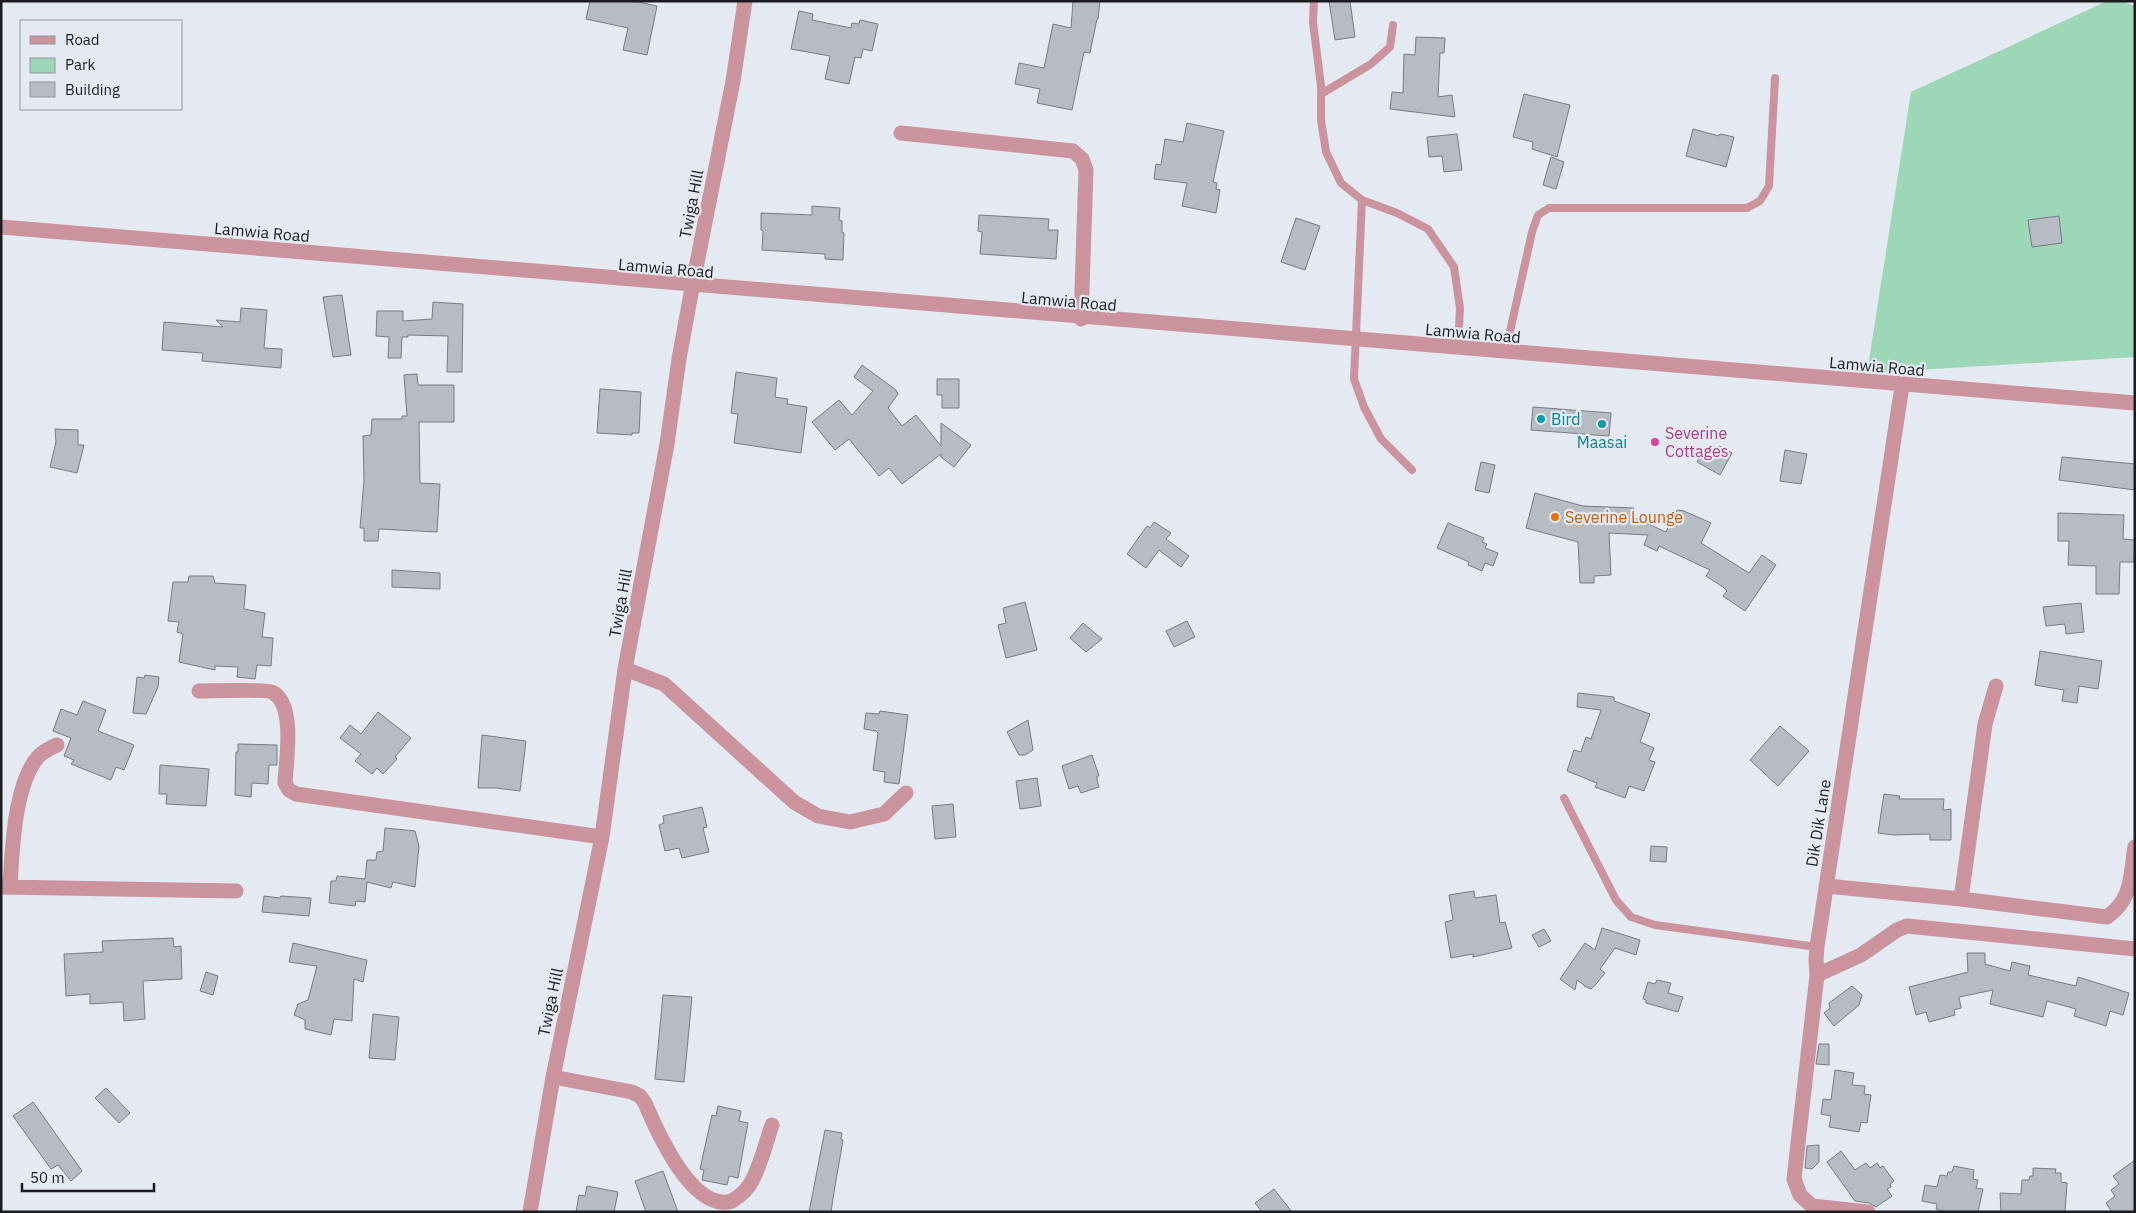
<svg xmlns="http://www.w3.org/2000/svg" width="2136" height="1213" font-family="'IBM Plex Sans',sans-serif">
<style>
.green{fill:#9ed6b8}
.building{fill:#b6bbc4;stroke:#777b84}
.lines{fill:none;stroke-linecap:round;stroke-linejoin:round}
.service{stroke:#ca939e;stroke-width:8}
.minor{stroke:#ca939e;stroke-width:15}
.culture-dot{fill:#0f9aa8;stroke:#e4e9f2;stroke-width:2}
.hotel-dot{fill:#d1479c;stroke:#e4e9f2;stroke-width:2}
.food-dot{fill:#e8710a;stroke:#e4e9f2;stroke-width:2}
.labels{text-anchor:middle;dominant-baseline:central;stroke-width:4.5;stroke-linejoin:round;paint-order:stroke}
.street-label{font-size:16px;fill:#1b1c1f;stroke:#e4e9f2}
.culture-label{font-size:16px;fill:#0d838f;stroke:#e4e9f2;text-anchor:start}
.hotel-label{font-size:16px;fill:#b23c85;stroke:#e4e9f2;text-anchor:start}
.food-label{font-size:16px;fill:#c56008;stroke:#e4e9f2;text-anchor:start}
</style>
<rect width="100%" height="100%" fill="#e4e9f2"/>
<path class="green" d="M 2107,1 L 2121,1 L 2135,6 L 2135,357 L 1867,373 L 1911,92 Z"/>
<path class="building" d="M 590,1 L 634,1 L 657,6 L 647,55 L 623,50 L 628,28 L 586,19 Z
M 1073,1 L 1100,1 L 1098,19 L 1097,19 L 1090,53 L 1084,52 L 1072,110 L 1037,103 L 1040,89 L 1015,84 L 1019,63 L 1044,68 L 1053,24 L 1071,28 Z
M 1329,1 L 1350,1 L 1355,37 L 1335,40 Z
M 799,11 L 813,14 L 812,20 L 851,28 L 852,23 L 859,24 L 860,20 L 878,24 L 872,51 L 863,49 L 861,58 L 855,57 L 849,84 L 825,79 L 830,56 L 791,49 Z
M 1416,37 L 1445,38 L 1444,53 L 1440,53 L 1438,97 L 1452,95 L 1455,117 L 1390,109 L 1392,92 L 1403,93 L 1404,54 L 1415,55 Z
M 1524,94 L 1570,105 L 1557,157 L 1532,149 L 1533,142 L 1513,137 Z
M 1187,123 L 1224,131 L 1213,182 L 1217,183 L 1216,189 L 1220,190 L 1216,213 L 1182,206 L 1187,183 L 1154,179 L 1156,164 L 1161,165 L 1165,139 L 1183,142 Z
M 1693,129 L 1719,136 L 1720,134 L 1734,137 L 1726,167 L 1686,156 Z
M 1457,134 L 1462,170 L 1444,172 L 1442,156 L 1429,157 L 1427,137 Z
M 1551,157 L 1564,162 L 1556,189 L 1543,185 Z
M 812,206 L 840,208 L 839,220 L 842,221 L 842,232 L 844,233 L 843,260 L 825,259 L 825,254 L 762,250 L 763,231 L 761,230 L 761,213 L 812,215 Z
M 979,215 L 1049,219 L 1048,230 L 1058,230 L 1056,259 L 980,254 L 982,232 L 978,231 Z
M 2059,216 L 2062,243 L 2032,247 L 2028,220 Z
M 1296,218 L 1320,226 L 1305,270 L 1281,262 Z
M 342,295 L 351,355 L 333,357 L 323,297 Z
M 433,302 L 463,304 L 462,372 L 447,372 L 448,336 L 408,335 L 408,337 L 402,337 L 401,358 L 388,358 L 389,337 L 376,336 L 377,311 L 403,311 L 403,321 L 432,319 Z
M 241,308 L 267,310 L 264,348 L 282,349 L 281,368 L 202,361 L 203,353 L 162,350 L 164,322 L 223,327 L 216,320 L 240,322 Z
M 862,365 L 896,390 L 898,394 L 888,408 L 902,426 L 916,415 L 941,446 L 941,423 L 971,445 L 954,467 L 941,457 L 941,454 L 902,484 L 889,468 L 879,476 L 849,439 L 835,450 L 812,422 L 839,400 L 852,415 L 873,391 L 854,377 Z
M 736,372 L 777,378 L 775,397 L 788,399 L 787,404 L 807,407 L 801,453 L 734,443 L 738,414 L 731,413 Z
M 417,374 L 418,385 L 454,385 L 454,422 L 419,422 L 420,483 L 440,484 L 437,532 L 379,529 L 378,541 L 364,541 L 364,528 L 360,528 L 364,480 L 363,436 L 371,435 L 372,419 L 402,419 L 402,416 L 407,416 L 404,375 Z
M 937,379 L 959,379 L 959,408 L 942,408 L 942,395 L 937,395 Z
M 600,389 L 641,392 L 639,433 L 632,433 L 632,435 L 597,433 Z
M 1533,407 L 1611,413 L 1609,436 L 1531,430 Z
M 55,429 L 78,430 L 78,445 L 84,445 L 77,473 L 50,467 L 56,442 Z
M 1719,446 L 1732,453 L 1720,475 L 1697,462 L 1704,448 L 1715,453 Z
M 1785,450 L 1807,454 L 1801,484 L 1780,481 Z
M 2062,457 L 2135,464 L 2135,490 L 2059,480 Z
M 1481,462 L 1495,465 L 1489,493 L 1475,490 Z
M 1535,493 L 1583,506 L 1634,508 L 1633,517 L 1666,532 L 1677,510 L 1684,511 L 1711,523 L 1701,543 L 1749,573 L 1762,555 L 1776,565 L 1745,611 L 1723,596 L 1727,591 L 1723,587 L 1706,576 L 1710,570 L 1659,546 L 1657,551 L 1644,545 L 1648,535 L 1609,533 L 1611,575 L 1594,576 L 1594,583 L 1580,583 L 1578,542 L 1526,528 Z
M 2058,513 L 2124,515 L 2123,539 L 2135,540 L 2134,562 L 2120,562 L 2119,594 L 2096,594 L 2096,566 L 2068,565 L 2069,541 L 2058,541 Z
M 1154,522 L 1171,533 L 1166,539 L 1189,556 L 1181,567 L 1159,550 L 1146,568 L 1127,554 L 1147,526 L 1150,528 Z
M 1448,523 L 1484,538 L 1482,542 L 1487,544 L 1485,548 L 1498,553 L 1493,566 L 1485,563 L 1482,571 L 1468,565 L 1469,562 L 1437,548 Z
M 392,570 L 440,573 L 440,589 L 392,587 Z
M 189,576 L 213,576 L 215,583 L 246,585 L 244,609 L 265,613 L 262,637 L 273,638 L 271,666 L 257,665 L 255,679 L 237,677 L 238,667 L 215,666 L 215,670 L 179,662 L 183,634 L 177,632 L 179,622 L 168,621 L 173,582 L 188,582 Z
M 1025,602 L 1037,650 L 1006,658 L 998,625 L 1006,623 L 1003,608 Z
M 2081,603 L 2084,632 L 2066,634 L 2065,624 L 2046,626 L 2043,607 Z
M 1187,621 L 1195,637 L 1174,647 L 1166,631 Z
M 1083,623 L 1102,639 L 1086,652 L 1070,638 Z
M 2040,651 L 2102,661 L 2098,689 L 2079,686 L 2077,703 L 2062,701 L 2064,690 L 2035,685 Z
M 145,675 L 159,677 L 158,687 L 146,714 L 133,713 L 137,677 L 144,678 Z
M 1578,693 L 1614,697 L 1614,701 L 1650,714 L 1640,742 L 1654,748 L 1649,760 L 1655,762 L 1644,791 L 1629,786 L 1625,798 L 1595,787 L 1597,783 L 1567,771 L 1574,750 L 1581,752 L 1586,737 L 1591,739 L 1601,710 L 1577,707 Z
M 83,701 L 106,710 L 98,731 L 134,745 L 124,770 L 116,767 L 111,780 L 71,764 L 74,760 L 64,756 L 71,738 L 53,731 L 61,709 L 77,715 Z
M 880,711 L 908,715 L 899,784 L 884,782 L 885,772 L 873,770 L 878,733 L 876,731 L 864,729 L 866,713 L 879,714 Z
M 378,712 L 411,738 L 395,757 L 397,759 L 383,774 L 377,768 L 372,774 L 355,761 L 361,754 L 340,738 L 350,725 L 361,734 Z
M 1028,720 L 1033,750 L 1025,755 L 1019,755 L 1007,732 Z
M 1780,726 L 1809,751 L 1778,786 L 1750,760 Z
M 482,735 L 526,741 L 520,791 L 496,788 L 478,788 Z
M 238,744 L 277,745 L 277,765 L 269,765 L 268,784 L 252,783 L 251,797 L 235,795 L 236,752 L 238,752 Z
M 1092,755 L 1099,776 L 1097,776 L 1097,780 L 1099,787 L 1081,793 L 1078,786 L 1069,789 L 1062,766 Z
M 160,765 L 209,769 L 206,806 L 166,804 L 167,794 L 159,794 Z
M 1037,778 L 1041,806 L 1020,809 L 1016,781 Z
M 1884,794 L 1900,796 L 1899,799 L 1944,799 L 1943,810 L 1951,809 L 1951,840 L 1930,840 L 1930,834 L 1894,835 L 1878,833 Z
M 953,804 L 956,837 L 935,839 L 932,806 Z
M 702,807 L 707,827 L 703,828 L 709,852 L 682,858 L 679,848 L 665,851 L 659,825 L 664,823 L 663,816 Z
M 385,828 L 415,831 L 419,846 L 415,887 L 393,882 L 391,888 L 367,882 L 365,902 L 356,901 L 355,906 L 329,903 L 331,881 L 336,881 L 337,876 L 365,879 L 367,860 L 376,860 L 377,852 L 383,851 Z
M 1651,846 L 1667,847 L 1666,862 L 1650,861 Z
M 1474,891 L 1475,898 L 1496,895 L 1500,923 L 1505,922 L 1512,948 L 1473,957 L 1473,954 L 1451,958 L 1445,922 L 1453,920 L 1449,895 Z
M 264,896 L 280,898 L 281,896 L 311,898 L 309,916 L 262,912 Z
M 1602,928 L 1640,940 L 1636,955 L 1615,948 L 1600,969 L 1605,973 L 1597,983 L 1591,989 L 1584,986 L 1584,985 L 1577,980 L 1575,990 L 1560,979 L 1585,943 L 1595,950 Z
M 1544,929 L 1551,941 L 1539,947 L 1532,935 Z
M 173,938 L 174,947 L 181,946 L 182,979 L 143,981 L 145,1019 L 124,1021 L 123,1002 L 90,1004 L 90,994 L 66,996 L 64,954 L 103,952 L 102,941 Z
M 293,943 L 367,960 L 363,982 L 354,979 L 352,1021 L 334,1019 L 331,1035 L 305,1029 L 305,1020 L 294,1015 L 298,1004 L 308,1000 L 317,966 L 289,962 Z
M 1967,953 L 1985,953 L 1985,964 L 2010,971 L 2012,962 L 2030,966 L 2028,975 L 2076,986 L 2078,977 L 2129,993 L 2123,1015 L 2110,1011 L 2106,1026 L 2074,1016 L 2076,1009 L 2047,1001 L 2043,1017 L 1990,1004 L 1993,990 L 1959,997 L 1961,1008 L 1954,1010 L 1955,1015 L 1929,1022 L 1926,1012 L 1916,1015 L 1909,987 L 1968,972 Z
M 206,972 L 218,976 L 213,995 L 200,991 Z
M 1657,980 L 1671,983 L 1668,993 L 1683,997 L 1678,1012 L 1646,1003 L 1646,1000 L 1643,999 L 1648,982 L 1655,984 Z
M 1852,986 L 1862,995 L 1859,1005 L 1834,1026 L 1824,1013 L 1830,1008 L 1829,1003 Z
M 663,995 L 692,997 L 684,1082 L 655,1079 Z
M 373,1014 L 399,1017 L 395,1060 L 369,1058 Z
M 1819,1044 L 1829,1044 L 1829,1065 L 1816,1064 Z
M 1835,1070 L 1854,1073 L 1852,1085 L 1865,1086 L 1864,1094 L 1871,1095 L 1867,1123 L 1861,1122 L 1859,1132 L 1829,1127 L 1831,1116 L 1821,1114 L 1823,1099 L 1831,1100 Z
M 106,1088 L 130,1113 L 119,1123 L 95,1098 Z
M 33,1102 L 82,1171 L 71,1181 L 58,1165 L 51,1169 L 13,1116 Z
M 718,1106 L 741,1111 L 739,1121 L 748,1123 L 738,1178 L 729,1176 L 727,1185 L 702,1180 L 704,1170 L 700,1169 L 712,1115 L 716,1116 Z
M 825,1130 L 842,1133 L 841,1139 L 843,1140 L 834,1192 L 831,1212 L 809,1212 Z
M 1819,1145 L 1819,1162 L 1812,1169 L 1805,1168 L 1807,1146 Z
M 1841,1151 L 1855,1170 L 1866,1163 L 1870,1168 L 1877,1163 L 1880,1168 L 1883,1166 L 1894,1181 L 1890,1184 L 1891,1187 L 1887,1189 L 1892,1196 L 1876,1207 L 1869,1203 L 1855,1201 L 1827,1162 Z
M 2135,1160 L 2135,1212 L 2112,1212 L 2106,1203 L 2115,1196 L 2111,1190 L 2119,1184 L 2113,1176 Z
M 1954,1166 L 1974,1170 L 1973,1179 L 1978,1180 L 1976,1188 L 1983,1189 L 1978,1212 L 1947,1212 L 1936,1209 L 1937,1204 L 1922,1201 L 1925,1185 L 1937,1187 L 1940,1175 L 1947,1176 L 1948,1172 L 1952,1172 Z
M 2033,1168 L 2056,1169 L 2055,1173 L 2061,1173 L 2061,1182 L 2067,1183 L 2065,1212 L 2001,1212 L 2000,1193 L 2021,1194 L 2022,1180 L 2029,1180 L 2030,1176 L 2033,1176 Z
M 663,1171 L 678,1212 L 646,1212 L 635,1181 Z
M 587,1186 L 618,1192 L 614,1212 L 576,1212 L 579,1195 L 585,1196 Z
M 1274,1189 L 1292,1212 L 1262,1212 L 1255,1203 Z"/>
<g class="lines">
<path class="service" d="M 1314,1 L 1313,22 L 1321,86 L 1321,120 L 1326,152 L 1341,183 L 1362,200 L 1397,213 L 1428,229 L 1454,267 L 1460,308 L 1458,350
M 1321,94 L 1371,64 L 1390,47 L 1393,25
M 1362,200 L 1354,379 L 1364,407 L 1381,439 L 1412,470
M 1505,354 L 1532,232 L 1538,215 L 1549,208 L 1747,208 L 1760,201 L 1769,186 L 1775,78
M 1564,798 L 1616,900 L 1631,917 L 1655,925 L 1817,947"/>
<path class="minor" d="M 901,133 L 1073,151 L 1082,159 L 1086,170 L 1081,319
M 1,227 C 712,288 1423,351 2135,403
M 625,669 L 664,684 L 794,802 L 818,816 L 850,822 L 884,814 L 906,793
M 199,691 C 211,691 266,689 272,692 C 296,704 286,760 285,783 L 289,790 L 296,794 L 602,837
M 1826,886 L 1961,899 L 2107,917 C 2133,899 2130,876 2135,847
M 1,887 L 236,891
M 10,887 C 12,851 14,785 38,757 C 43,751 50,748 57,745
M 1961,899 L 1985,724 L 1996,686
M 1817,975 L 1861,955 L 1897,930 L 1907,926 L 2135,949
M 553,1077 L 632,1092 L 640,1096 L 645,1103 C 656,1129 692,1213 732,1201 C 740,1196 749,1188 753,1179 C 761,1163 766,1143 772,1125
M 530,1212 L 553,1077 L 602,837 L 625,669 L 667,444 L 679,359 L 692,288 L 733,81 L 745,1
M 1868,1212 L 1812,1206 L 1800,1195 L 1794,1179 L 1817,975 L 1816,960 L 1817,947 L 1902,386"/>
</g>
<g class="culture-dot">
<circle cx="1541" cy="419" r="5"/>
<circle cx="1602" cy="424" r="5"/>
</g>
<circle class="hotel-dot" cx="1655" cy="442" r="5"/>
<circle class="food-dot" cx="1555" cy="517" r="5"/>
<g class="labels">
<g class="street-label">
<text transform="translate(691 204) rotate(-79)">Twiga Hill</text>
<text transform="translate(262 232) rotate(5)">Lamwia Road</text>
<text transform="translate(666 268) rotate(5)">Lamwia Road</text>
<text transform="translate(1069 301) rotate(5)">Lamwia Road</text>
<text transform="translate(1473 333) rotate(5)">Lamwia Road</text>
<text transform="translate(1877 366) rotate(5)">Lamwia Road</text>
<text transform="translate(620 603) rotate(-80)">Twiga Hill</text>
<text transform="translate(1818 823) rotate(-81)">Dik Dik Lane</text>
<text transform="translate(550 1002) rotate(-78)">Twiga Hill</text>
</g>
<g class="culture-label">
<text x="1551" y="419">Bird</text>
<text x="1602" y="442" text-anchor="middle">Maasai</text>
</g>
<g class="hotel-label">
<text x="1665" y="433">Severine<tspan x="1665" dy="18">Cottages</tspan></text>
</g>
<g class="food-label">
<text x="1565" y="517">Severine Lounge</text>
</g>
</g>
<rect width="2136" height="1213" fill="none" stroke="#1b1c1f" stroke-width="5"/>
<rect x="20" y="20" width="162" height="90" fill="#e4e9f2" stroke="#94979e"/>
<rect x="30" y="36" width="25" height="8" fill="#ca939e" stroke="#94979e"/>
<text x="65" y="45" font-size="15" fill="#1b1c1f">Road</text>
<rect x="30" y="58" width="25" height="15" fill="#9ed6b8" stroke="#94979e"/>
<text x="65" y="70" font-size="15" fill="#1b1c1f">Park</text>
<rect x="30" y="82" width="25" height="15" fill="#b6bbc4" stroke="#94979e"/>
<text x="65" y="95" font-size="15" fill="#1b1c1f">Building</text>
<path d="M22 1183v8h132v-8" fill="none" stroke="#1b1c1f" stroke-width="2.5"/>
<text x="30" y="1183" font-size="15" fill="#1b1c1f" stroke="#e4e9f2" stroke-width="4" paint-order="stroke">50 m</text>
</svg>
